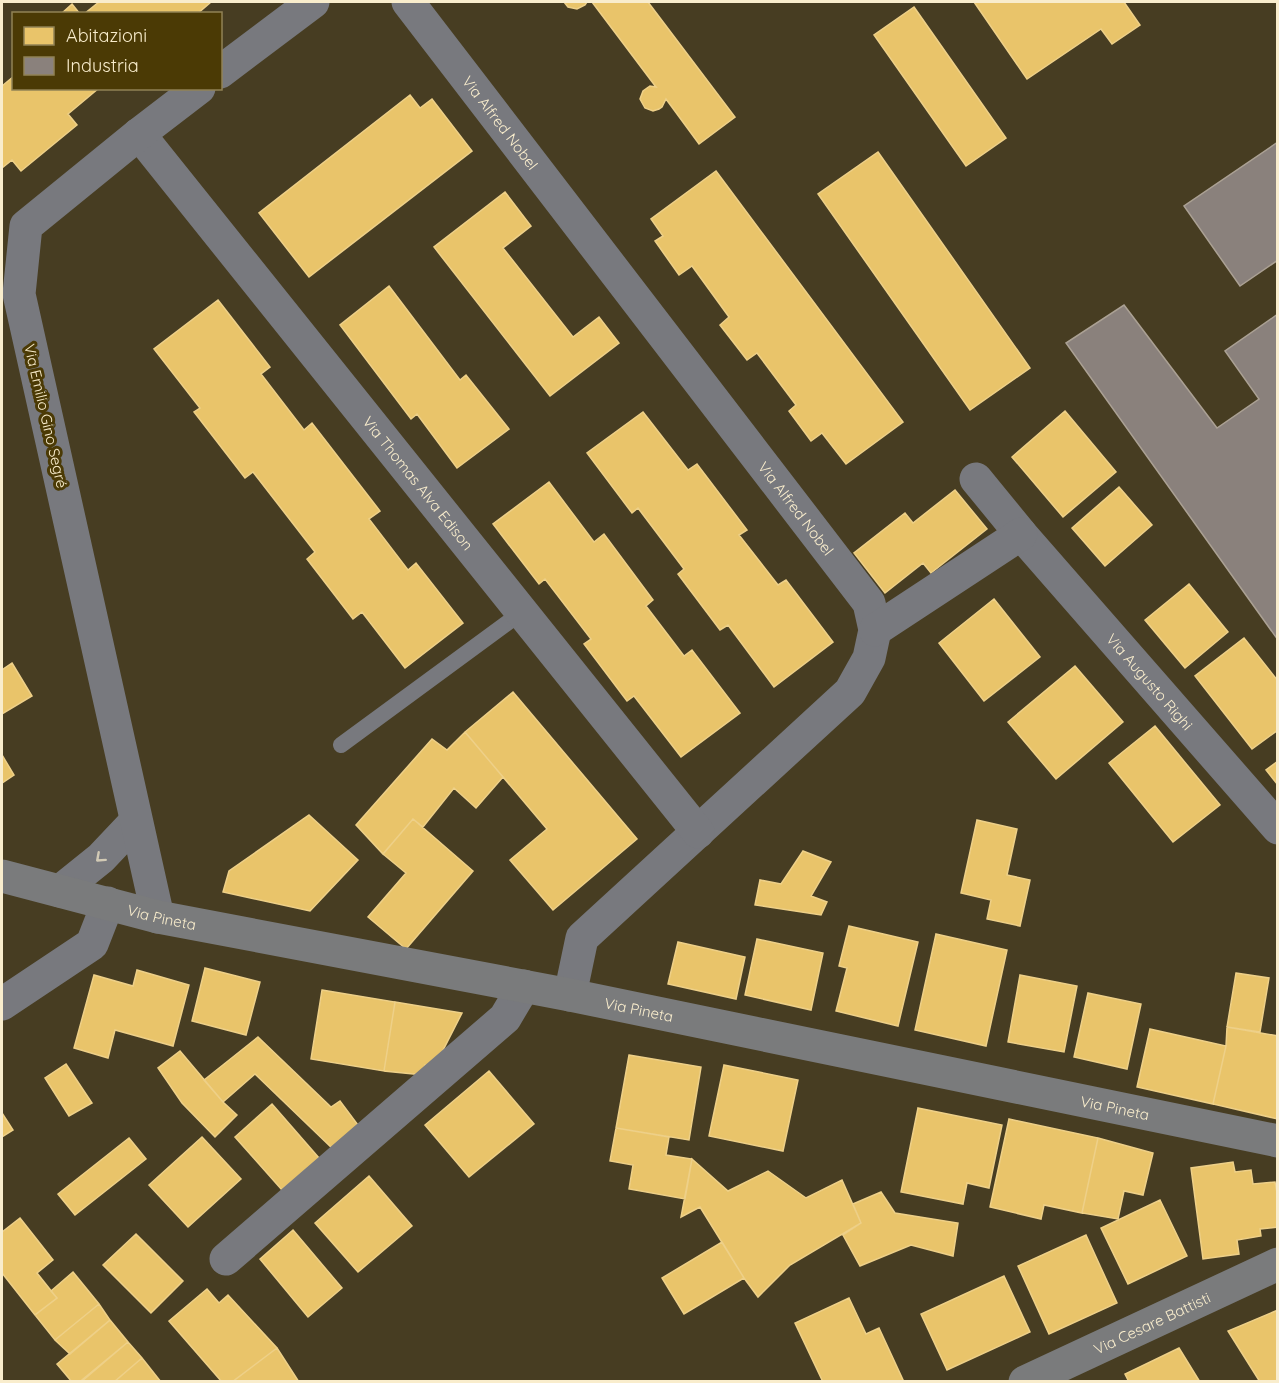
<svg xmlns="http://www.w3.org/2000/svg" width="1279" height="1383" font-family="Quicksand,sans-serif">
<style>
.homes{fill:#e9c46a;stroke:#eed088;stroke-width:1.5}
.industry{fill:#8a817c;stroke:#aba194;stroke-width:1.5}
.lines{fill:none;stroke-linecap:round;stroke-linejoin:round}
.lane{stroke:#78797e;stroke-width:16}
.street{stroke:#78797e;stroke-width:33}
.secondary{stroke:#7a7b7c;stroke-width:33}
.oneway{stroke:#d2cab5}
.labels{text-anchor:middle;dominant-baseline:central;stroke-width:6;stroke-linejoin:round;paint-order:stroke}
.street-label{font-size:15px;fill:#f9edcd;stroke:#4b3a05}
</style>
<rect width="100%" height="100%" fill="#473d22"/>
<path class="homes" d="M 99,2 L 211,2 L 197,14 L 84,14 Z
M 564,2 L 587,2 L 585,5 L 577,9 L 568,7 Z
M 592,2 L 648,2 L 735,117 L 699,144 L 666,99 L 662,107 L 659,109 L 653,111 L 645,108 L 640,99 L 643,91 L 650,86 L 656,87 Z
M 974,2 L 1124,2 L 1140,25 L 1112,44 L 1101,29 L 1027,79 Z
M 72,4 L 80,14 L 61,14 Z
M 914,7 L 1006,138 L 966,166 L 874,35 Z
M 14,76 L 14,88 L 99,88 L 68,114 L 77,125 L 21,171 L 12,160 L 2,168 L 2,86 Z
M 410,95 L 420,108 L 432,99 L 472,151 L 309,277 L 259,213 Z
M 878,152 L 1030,368 L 970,410 L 818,194 Z
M 716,171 L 903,422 L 846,464 L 822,433 L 811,441 L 789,411 L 796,405 L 757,353 L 747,360 L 720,325 L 729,317 L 692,266 L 679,275 L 655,241 L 663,236 L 651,219 Z
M 505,192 L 531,226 L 503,248 L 573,337 L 599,317 L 619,343 L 550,396 L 434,247 Z
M 389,286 L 460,380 L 466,375 L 509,429 L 457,468 L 417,414 L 411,419 L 340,325 Z
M 218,300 L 270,367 L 261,374 L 304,430 L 312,423 L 380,511 L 369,519 L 408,570 L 416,563 L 463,623 L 405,668 L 362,612 L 353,619 L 307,559 L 315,552 L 253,472 L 245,478 L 194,412 L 200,408 L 154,349 Z
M 1065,411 L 1116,472 L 1063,517 L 1012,457 Z
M 643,412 L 688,470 L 697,464 L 747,530 L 739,535 L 778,585 L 786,580 L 833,642 L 774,687 L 728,625 L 720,630 L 678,574 L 684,569 L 638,508 L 632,513 L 587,453 Z
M 549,482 L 594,542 L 604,534 L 653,600 L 646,606 L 684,656 L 692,650 L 740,713 L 681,757 L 634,696 L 627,701 L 584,644 L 591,639 L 545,579 L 539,584 L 493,524 Z
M 1119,487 L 1152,525 L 1105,566 L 1072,528 Z
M 955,490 L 987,529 L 931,573 L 923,563 L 885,593 L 854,553 L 905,513 L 913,523 Z
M 1189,584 L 1228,632 L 1185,668 L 1145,620 Z
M 994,599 L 1040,657 L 984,701 L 939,643 Z
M 1244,638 L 1278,681 L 1278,730 L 1252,749 L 1195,676 Z
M 12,663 L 32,696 L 2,714 L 2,670 Z
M 1075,666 L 1123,722 L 1056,779 L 1008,722 Z
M 513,692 L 637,839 L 553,910 L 510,860 L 547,829 L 465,732 Z
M 1155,726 L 1220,805 L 1173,842 L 1109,763 Z
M 465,732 L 503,777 L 476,808 L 454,788 L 423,827 L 413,819 L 383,854 L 356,825 L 432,739 L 447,750 Z
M 2,755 L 14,775 L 2,783 Z
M 1278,761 L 1278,785 L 1266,770 Z
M 309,815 L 358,860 L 310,911 L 223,892 L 229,871 Z
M 413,819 L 473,871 L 406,949 L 368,917 L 406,873 L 383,854 Z
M 977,820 L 1017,829 L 1007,875 L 1030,880 L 1020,926 L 987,919 L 991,900 L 961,893 Z
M 803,851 L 831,862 L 811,896 L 827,902 L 821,915 L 755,905 L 760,880 L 781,884 Z
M 849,926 L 918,942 L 898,1026 L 836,1011 L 847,968 L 839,966 Z
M 936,934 L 1007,950 L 986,1046 L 915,1030 Z
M 757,939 L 823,953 L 811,1010 L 745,995 Z
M 678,942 L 745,957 L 736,999 L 668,984 Z
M 205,968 L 260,982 L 246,1035 L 192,1021 Z
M 137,970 L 189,985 L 173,1046 L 115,1030 L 108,1058 L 74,1048 L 94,975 L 133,986 Z
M 1236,973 L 1269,978 L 1260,1032 L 1227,1027 Z
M 1020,975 L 1077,986 L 1064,1052 L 1008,1042 Z
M 322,990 L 395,1002 L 384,1071 L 311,1059 Z
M 1088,993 L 1141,1004 L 1127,1069 L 1074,1057 Z
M 395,1002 L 462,1013 L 435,1066 L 425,1065 L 423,1075 L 384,1071 Z
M 1227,1027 L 1278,1036 L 1278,1119 L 1213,1104 L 1226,1046 Z
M 1150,1029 L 1226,1046 L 1213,1104 L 1137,1087 Z
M 258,1037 L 331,1107 L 340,1101 L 361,1129 L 334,1150 L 255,1074 L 223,1102 L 204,1080 Z
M 180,1051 L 223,1102 L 237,1115 L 215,1137 L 182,1103 L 158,1068 Z
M 629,1055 L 701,1067 L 689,1140 L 616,1128 Z
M 66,1064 L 92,1103 L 69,1116 L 45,1078 Z
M 724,1065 L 798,1080 L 783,1151 L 709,1136 Z
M 489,1071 L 534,1124 L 469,1177 L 425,1125 Z
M 272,1104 L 319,1158 L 282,1190 L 235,1137 Z
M 918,1108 L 1002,1125 L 989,1188 L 967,1183 L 963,1204 L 901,1192 Z
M 2,1113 L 13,1130 L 2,1137 Z
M 1009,1119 L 1098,1138 L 1082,1213 L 1044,1205 L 1041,1219 L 990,1207 Z
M 616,1128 L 669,1137 L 666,1155 L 692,1159 L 685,1199 L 629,1189 L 633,1165 L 610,1161 Z
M 202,1137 L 241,1179 L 188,1227 L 149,1185 Z
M 129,1138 L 146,1159 L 75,1215 L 58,1194 Z
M 1098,1138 L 1153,1153 L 1143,1195 L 1124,1191 L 1118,1219 L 1082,1213 Z
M 692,1159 L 728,1191 L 768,1171 L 806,1198 L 842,1180 L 861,1223 L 790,1265 L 758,1297 L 744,1278 L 700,1207 L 681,1217 Z
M 1233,1162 L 1235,1172 L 1251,1170 L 1253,1184 L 1275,1182 L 1278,1198 L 1278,1227 L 1260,1229 L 1261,1236 L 1237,1240 L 1239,1254 L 1203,1259 L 1191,1168 Z
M 369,1176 L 412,1226 L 358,1272 L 315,1223 Z
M 881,1192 L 895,1213 L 958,1223 L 953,1256 L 911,1245 L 860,1266 L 843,1235 L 861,1223 L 853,1204 Z
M 1160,1200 L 1187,1256 L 1128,1284 L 1101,1228 Z
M 20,1218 L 53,1260 L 37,1273 L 57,1298 L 35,1315 L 2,1273 L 2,1232 Z
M 293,1230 L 342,1288 L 308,1317 L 260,1259 Z
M 136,1234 L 183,1281 L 151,1313 L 103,1265 Z
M 1086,1235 L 1117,1303 L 1049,1334 L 1018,1266 Z
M 722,1242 L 744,1278 L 684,1314 L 662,1278 Z
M 73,1272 L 99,1304 L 55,1340 L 35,1315 L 57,1298 L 51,1291 Z
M 1004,1276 L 1030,1332 L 947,1370 L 921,1314 Z
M 207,1289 L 219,1303 L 228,1295 L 277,1348 L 232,1382 L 222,1382 L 169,1321 Z
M 849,1298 L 866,1334 L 879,1328 L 904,1382 L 823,1382 L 795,1323 Z
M 99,1304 L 110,1320 L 70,1354 L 55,1340 Z
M 1278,1310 L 1278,1382 L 1260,1382 L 1228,1331 Z
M 110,1320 L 128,1342 L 81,1382 L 72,1382 L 57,1364 Z
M 128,1342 L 142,1358 L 114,1382 L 83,1382 L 82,1380 Z
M 277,1348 L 299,1382 L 232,1382 Z
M 1179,1348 L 1200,1382 L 1129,1382 L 1125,1374 Z
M 142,1358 L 161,1382 L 114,1382 Z"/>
<path class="industry" d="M 1278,142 L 1278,260 L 1240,286 L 1184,206 Z
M 1124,305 L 1217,428 L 1259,399 L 1225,351 L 1278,314 L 1278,640 L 1066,343 Z"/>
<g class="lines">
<path class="lane" d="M 341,745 L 522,612"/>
<g class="street">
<path id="s1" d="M 408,2 L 869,603 L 875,630 L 869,658 L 850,692 L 582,938 L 570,995"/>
<path d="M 220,72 L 313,2"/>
<path id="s2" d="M 139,134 L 698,832"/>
<path id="s3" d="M 976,479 L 1021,534 L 1278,828"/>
<path d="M 875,630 L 1021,534"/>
<path d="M 60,891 L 101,858 L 136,821"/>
<path d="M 158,917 L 19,294 L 26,226 L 139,134 L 199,88"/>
<path d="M 2,1004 L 92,944 L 108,903"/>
<path d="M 226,1259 L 505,1018 L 524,986"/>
</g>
<g class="secondary">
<path id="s4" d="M 2,876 L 158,917 L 570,995 L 1278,1141"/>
<path id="s5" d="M 1025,1382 L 1278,1264"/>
</g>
</g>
<defs><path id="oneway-chevron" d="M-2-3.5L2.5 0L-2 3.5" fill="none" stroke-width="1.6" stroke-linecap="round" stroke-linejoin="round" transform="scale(1.5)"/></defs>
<use class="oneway" href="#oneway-chevron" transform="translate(100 858) rotate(138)"/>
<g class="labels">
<g class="street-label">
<text stroke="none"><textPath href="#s1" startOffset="152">Via Alfred Nobel</textPath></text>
<text transform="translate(46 416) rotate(77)">Via Emilio Gino Segré</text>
<text stroke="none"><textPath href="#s2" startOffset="447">Via Thomas Alva Edison</textPath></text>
<text stroke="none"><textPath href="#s1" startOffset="638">Via Alfred Nobel</textPath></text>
<text stroke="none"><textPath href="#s3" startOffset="267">Via Augusto Righi</textPath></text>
<text stroke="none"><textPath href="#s4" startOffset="165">Via Pineta</textPath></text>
<text stroke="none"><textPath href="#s4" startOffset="651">Via Pineta</textPath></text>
<text stroke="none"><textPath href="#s4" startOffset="1137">Via Pineta</textPath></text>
<text stroke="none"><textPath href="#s5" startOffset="140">Via Cesare Battisti</textPath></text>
</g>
</g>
<rect width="1279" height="1383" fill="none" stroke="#f9edcd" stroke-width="6"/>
<rect x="12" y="12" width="210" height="78" fill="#4b3a05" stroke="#918255" stroke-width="1.5"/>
<rect x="24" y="27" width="30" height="18" fill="#e9c46a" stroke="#918255" stroke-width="1.5"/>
<text x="66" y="42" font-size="18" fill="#f9edcd">Abitazioni</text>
<rect x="24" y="57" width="30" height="18" fill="#8a817c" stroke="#918255" stroke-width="1.5"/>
<text x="66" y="72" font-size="18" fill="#f9edcd">Industria</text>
</svg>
